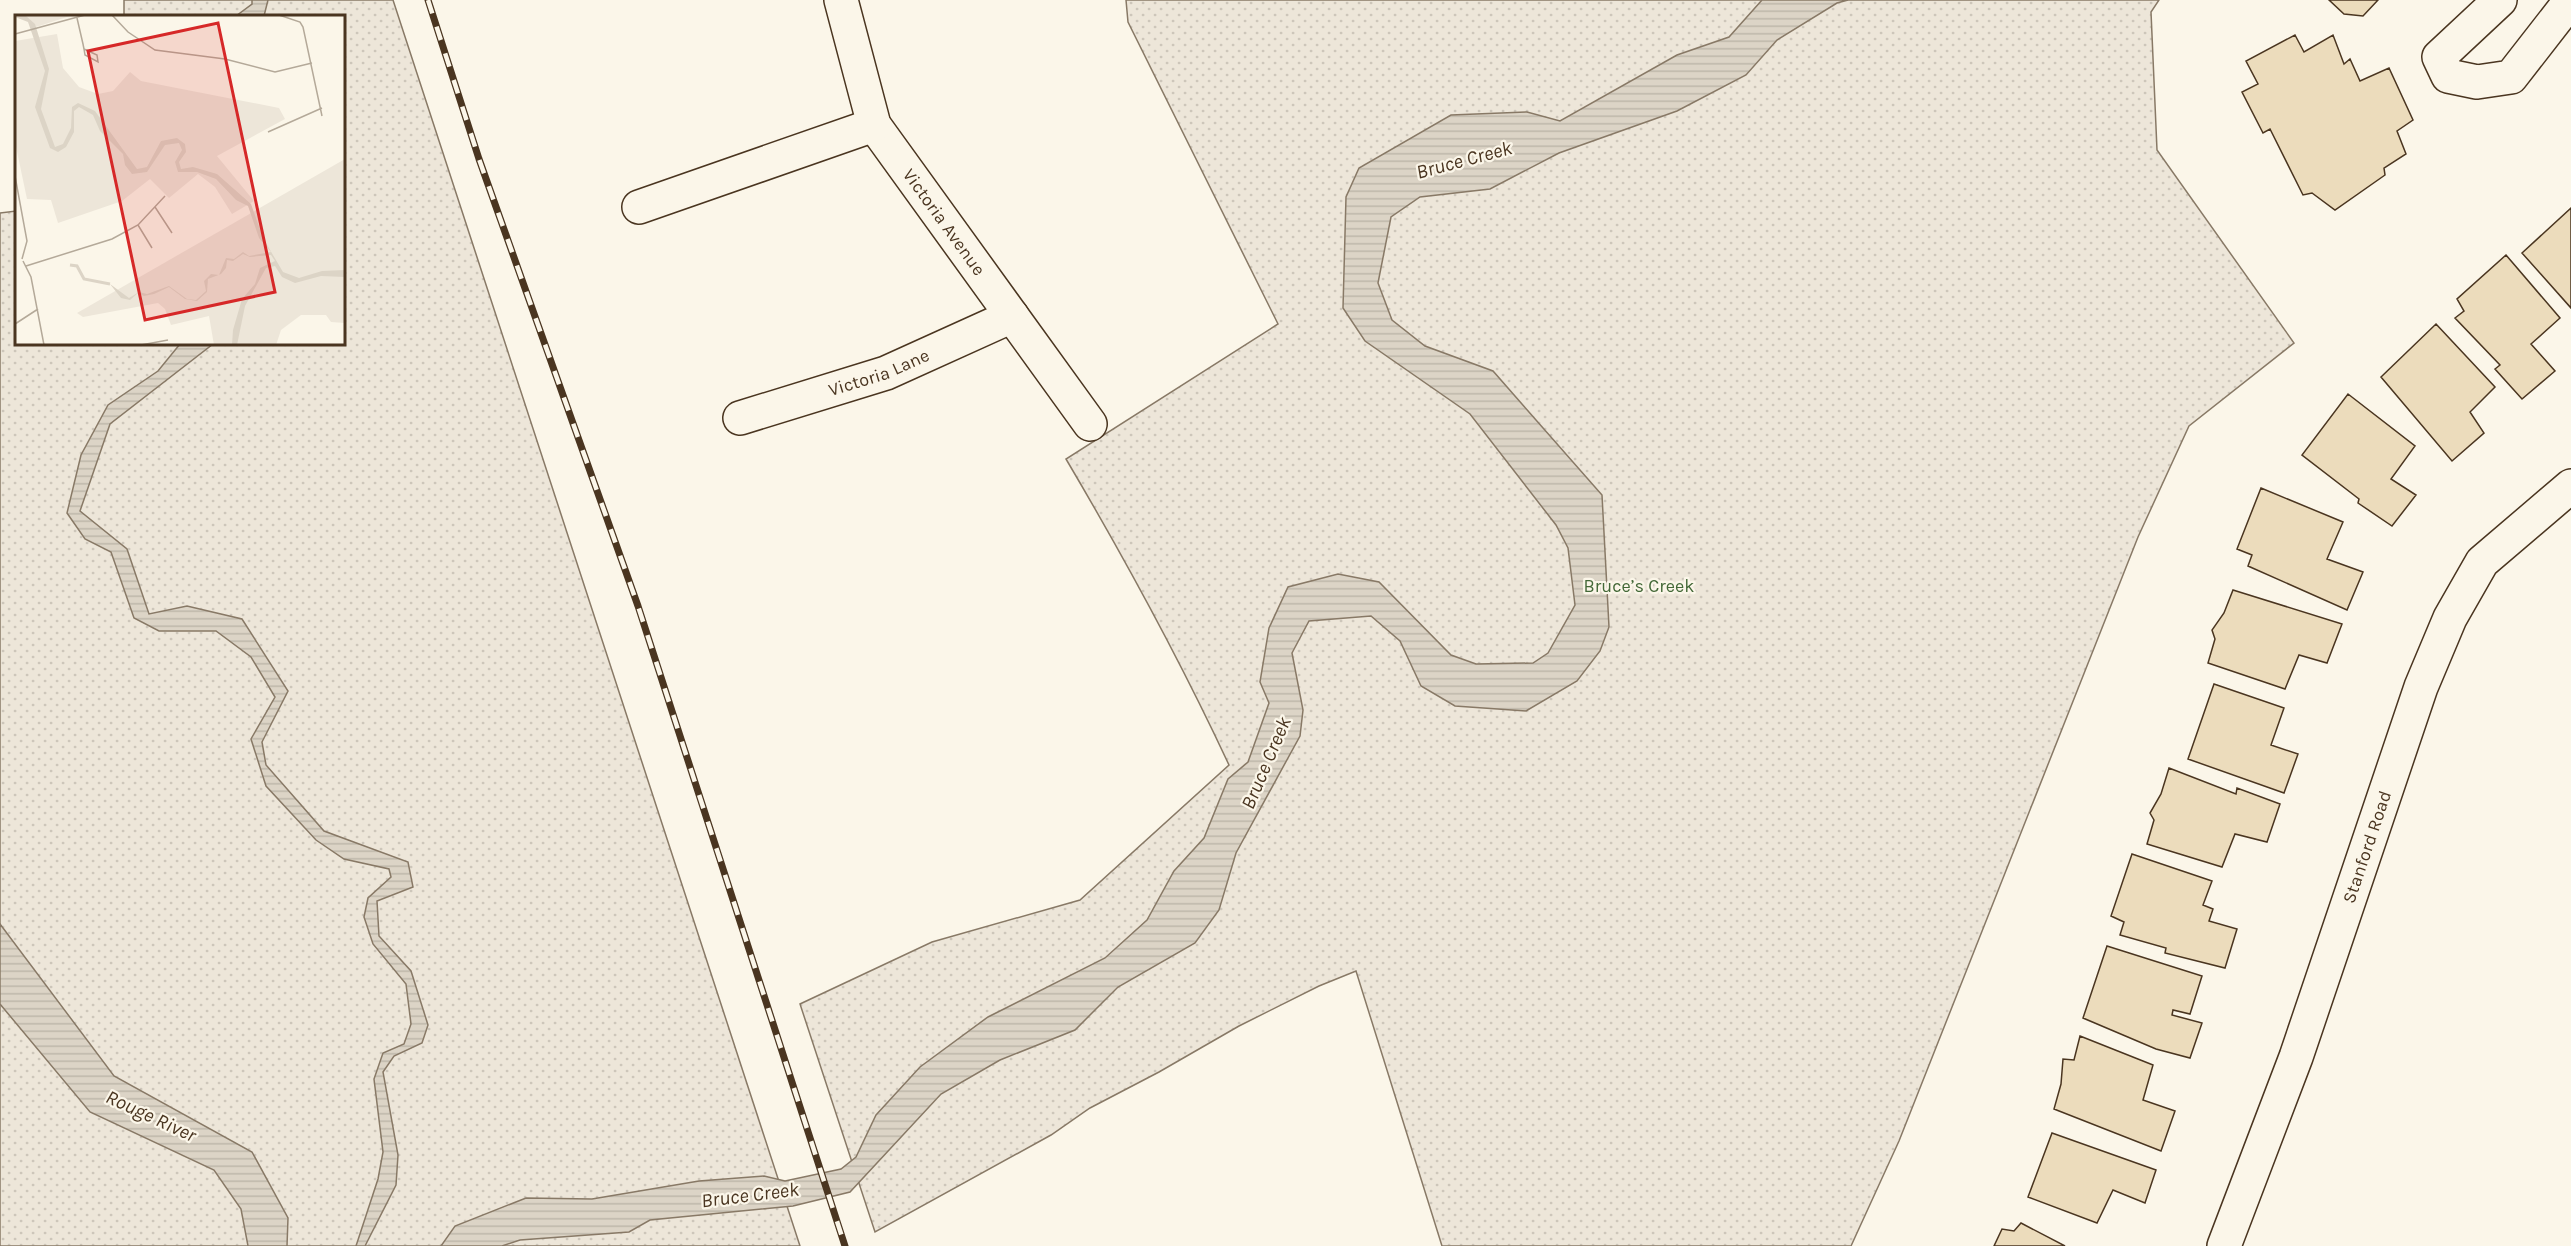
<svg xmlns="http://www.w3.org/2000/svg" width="2571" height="1246" font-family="Karla,sans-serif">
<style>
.park{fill:url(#park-dots);stroke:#887966;stroke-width:1.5}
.water{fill:url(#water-rules);stroke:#887966;stroke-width:1.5}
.building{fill:#ecdcbc;stroke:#4a3520;stroke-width:1.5}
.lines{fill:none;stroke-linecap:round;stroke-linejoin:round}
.street-casing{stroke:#4a3520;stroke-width:36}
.street{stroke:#fbf6e9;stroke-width:33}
.rail-casing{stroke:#4a3520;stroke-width:7}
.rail{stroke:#fbf6e9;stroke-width:4.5;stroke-dasharray:14;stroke-linecap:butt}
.labels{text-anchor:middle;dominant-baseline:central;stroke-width:4.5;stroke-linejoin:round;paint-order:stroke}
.street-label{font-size:18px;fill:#4a3520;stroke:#fbf6e9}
.park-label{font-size:18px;fill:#436837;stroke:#fbf6e9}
.water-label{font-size:20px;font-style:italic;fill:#4a3520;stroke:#fbf6e9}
.inset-river{fill:none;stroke:#dcd4c6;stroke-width:3}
.inset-road{fill:none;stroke:#b4a999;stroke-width:1.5}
.view{fill:#d62828;fill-opacity:0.15;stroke:#d62828;stroke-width:3}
.inset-edge{fill:none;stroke:#4a3520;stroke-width:3}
</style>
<defs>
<pattern id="park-dots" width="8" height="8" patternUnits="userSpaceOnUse" patternTransform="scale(1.5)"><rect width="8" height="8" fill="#ede6d9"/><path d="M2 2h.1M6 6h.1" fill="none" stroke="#cdc6ba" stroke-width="1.8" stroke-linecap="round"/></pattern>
<pattern id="water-rules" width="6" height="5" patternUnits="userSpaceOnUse" patternTransform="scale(1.5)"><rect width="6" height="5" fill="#dcd4c6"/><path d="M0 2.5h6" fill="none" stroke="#beb7aa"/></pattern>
</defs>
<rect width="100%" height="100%" fill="#fbf6e9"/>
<path class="park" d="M 124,0 L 393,0 L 800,1246 L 0,1246 L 0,213 L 16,211 L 16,344 L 344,344 L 344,16 L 124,16 Z
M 1126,0 L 2159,0 L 2151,12 L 2157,150 L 2294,343 L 2189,426 L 2138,537 L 1899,1141 L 1851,1246 L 1442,1246 L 1356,971 L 1319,986 L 1239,1026 L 1159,1072 L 1090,1108 L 1051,1135 L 875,1232 L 800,1004 L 932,942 L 1080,900 L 1229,765 C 1180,660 1125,559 1066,459 L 1278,324 L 1128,22 Z"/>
<path class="water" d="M 252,0 L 268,0 L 264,16 L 236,16 L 252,4 Z
M 1762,0 L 1848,0 L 1837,3 L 1777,40 L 1746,75 L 1677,111 L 1559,153 L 1490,189 L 1420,197 L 1391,217 L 1378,283 L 1392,320 L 1425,346 L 1493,371 L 1602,495 L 1609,627 L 1600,651 L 1577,681 L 1526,711 L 1455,706 L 1421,686 L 1400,641 L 1371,616 L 1309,621 L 1292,653 L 1303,710 L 1300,736 L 1236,853 L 1219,910 L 1195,943 L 1118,987 L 1075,1030 L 1000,1060 L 941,1094 L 850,1192 L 793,1206 L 650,1220 L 629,1232 L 520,1240 L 502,1246 L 441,1246 L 455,1226 L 526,1198 L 592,1199 L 699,1181 L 764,1176 L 785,1181 L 841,1169 L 856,1157 L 876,1115 L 920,1067 L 988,1017 L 1105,958 L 1147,920 L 1174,871 L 1204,838 L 1228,779 L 1248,762 L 1269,703 L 1260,682 L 1269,628 L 1288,587 L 1338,574 L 1379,582 L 1451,655 L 1476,664 L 1533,663 L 1548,653 L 1575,605 L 1568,548 L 1556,525 L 1470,414 L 1365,341 L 1343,308 L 1346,197 L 1359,168 L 1451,115 L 1527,112 L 1560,121 L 1677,55 L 1729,37 Z
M 180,344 L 213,344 L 110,424 L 80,511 L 127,549 L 149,614 L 187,606 L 242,619 L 288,691 L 262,742 L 266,765 L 324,831 L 408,862 L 413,887 L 377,901 L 379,936 L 411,971 L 428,1025 L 422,1043 L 394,1056 L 383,1072 L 398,1155 L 396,1185 L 365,1246 L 356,1246 L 378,1179 L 383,1152 L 374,1079 L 383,1053 L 404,1044 L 411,1024 L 406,984 L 373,944 L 364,917 L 368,898 L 391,877 L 389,869 L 344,859 L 316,840 L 266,786 L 251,739 L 275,697 L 251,657 L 216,631 L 159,631 L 134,618 L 111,552 L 85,539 L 67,513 L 81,455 L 108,405 L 158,371 Z
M 0,924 L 114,1076 L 252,1152 L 288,1218 L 287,1246 L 248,1246 L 241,1209 L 214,1170 L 90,1112 L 0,1004 Z"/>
<path class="building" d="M 2329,0 L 2378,0 L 2363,16 L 2344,14 Z
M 2295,35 L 2304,52 L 2333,35 L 2344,64 L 2350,59 L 2360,81 L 2389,68 L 2413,120 L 2397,131 L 2406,154 L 2384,168 L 2385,175 L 2335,210 L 2312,193 L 2303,195 L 2270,129 L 2263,133 L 2242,92 L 2258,84 L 2246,61 Z
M 2571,208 L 2571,308 L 2522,253 Z
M 2506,255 L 2560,318 L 2531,344 L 2555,371 L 2522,399 L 2495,369 L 2500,365 L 2455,318 L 2464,311 L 2457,299 Z
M 2436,324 L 2495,387 L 2470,412 L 2484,433 L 2452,461 L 2381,377 Z
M 2348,394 L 2415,446 L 2391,479 L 2416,495 L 2392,526 L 2358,503 L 2359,499 L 2302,455 Z
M 2261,488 L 2343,522 L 2327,559 L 2363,572 L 2347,610 L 2248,566 L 2252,555 L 2237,549 Z
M 2233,590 L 2342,624 L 2327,663 L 2299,655 L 2285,689 L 2208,663 L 2215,639 L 2212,630 L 2224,613 Z
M 2214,684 L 2284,708 L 2271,745 L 2298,754 L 2284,793 L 2188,759 Z
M 2169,768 L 2236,794 L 2237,788 L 2280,804 L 2267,842 L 2235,834 L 2222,867 L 2147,844 L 2154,820 L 2150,813 L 2161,794 Z
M 2132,854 L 2212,881 L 2203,905 L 2213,909 L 2209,921 L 2237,929 L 2225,968 L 2165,953 L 2166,948 L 2120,935 L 2124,922 L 2111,916 Z
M 2107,946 L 2202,976 L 2190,1014 L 2173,1010 L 2172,1015 L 2202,1023 L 2190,1058 L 2156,1049 L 2083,1018 Z
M 2080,1036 L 2153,1065 L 2143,1100 L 2175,1111 L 2161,1151 L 2054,1109 L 2061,1084 L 2063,1059 L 2074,1060 Z
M 2052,1133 L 2156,1170 L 2145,1203 L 2113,1190 L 2097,1223 L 2028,1197 Z
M 2021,1223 L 2065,1246 L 1994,1246 L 2002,1229 L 2014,1231 Z"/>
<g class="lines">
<defs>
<g id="street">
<path id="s1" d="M 841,0 L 874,125 L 1090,424"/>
<path d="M 2500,0 L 2439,57 L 2448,76 L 2477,82 L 2511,77 L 2571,0"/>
<path d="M 639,207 L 874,125"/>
<path id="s2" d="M 740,418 L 886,373 L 1012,316"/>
<path id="s3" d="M 2224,1246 L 2296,1057 L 2421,687 L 2450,618 L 2482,562 L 2571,486"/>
</g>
</defs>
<use href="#street" class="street-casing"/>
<use href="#street" class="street"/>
<defs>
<path id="rail" d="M 428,0 L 479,159 L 638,606 L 845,1246"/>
</defs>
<use href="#rail" class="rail-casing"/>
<use href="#rail" class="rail"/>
</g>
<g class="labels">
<g class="street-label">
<text stroke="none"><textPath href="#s1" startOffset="249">Victoria Avenue</textPath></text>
<text stroke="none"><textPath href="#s2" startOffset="146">Victoria Lane</textPath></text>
<text stroke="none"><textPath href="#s3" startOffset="424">Stanford Road</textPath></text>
</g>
<g class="park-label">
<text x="1639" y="586">Bruce’s Creek</text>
</g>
<g class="water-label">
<text transform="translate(1464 160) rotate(-15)">Bruce Creek</text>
<text transform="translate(1266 763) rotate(-67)">Bruce Creek</text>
<text transform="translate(151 1116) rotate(25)">Rouge River</text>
<text transform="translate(750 1195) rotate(-7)">Bruce Creek</text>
</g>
</g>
<g transform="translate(15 15)">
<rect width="330" height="330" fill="#fbf6e9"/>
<path d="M 10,0 L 58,0 L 21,12 ZM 42,19 L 48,53 L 64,72 L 83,79 L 98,76 L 115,57 L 126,66 L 264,93 L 270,104 L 202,141 L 239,186 L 217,199 L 200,172 L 183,159 L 154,183 L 135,164 L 107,186 L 43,208 L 36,185 L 12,184 L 0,127 L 0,26 ZM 330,144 L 330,308 L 316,307 L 311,300 L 286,300 L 266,315 L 261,330 L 199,330 L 194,301 L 156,310 L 150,294 L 143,288 L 68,302 L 62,298 Z" fill="#ede6d9"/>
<path d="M 10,0 L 20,9 L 34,54 L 26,94 L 40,132 L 48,129 L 56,113 L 57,92 L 63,88 L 80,96 L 122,154 L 132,152 L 146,126 L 162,123 L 170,129 L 171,137 L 164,147 L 166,154 L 178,152 L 202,159 L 236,189 L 248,223 L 268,257 L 284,263 L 307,256 L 330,255 L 330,262 L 306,261 L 280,268 L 267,262 L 260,251 L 251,253 L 230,291 L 222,330 L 217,330 L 218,315 L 227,284 L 240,269 L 245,253 L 260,246 L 256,240 L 235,242 L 228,239 L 218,246 L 212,245 L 211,253 L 206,259 L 193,264 L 192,277 L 182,286 L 170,284 L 154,272 L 139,279 L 129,281 L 123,278 L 115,285 L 106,283 L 95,269 L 114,283 L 124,277 L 132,279 L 154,271 L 172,284 L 181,285 L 191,276 L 189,266 L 196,259 L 204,260 L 211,243 L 219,244 L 228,237 L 234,241 L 256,237 L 244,223 L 233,191 L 221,185 L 201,164 L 182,157 L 163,157 L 160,147 L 167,135 L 164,128 L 150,130 L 132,157 L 117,159 L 110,150 L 108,139 L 85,116 L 78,100 L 64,92 L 59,96 L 59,117 L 51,132 L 43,137 L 35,133 L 20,92 L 30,56 L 13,7 L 0,2 Z" fill="#dcd4c6"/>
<path class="inset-river" d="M 55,250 L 62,251 L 69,264 L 95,269"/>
<path class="inset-road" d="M 97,0 L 113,17 L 140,35 L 210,44 L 260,57 L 297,48M 264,0 L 285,7 L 288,12 L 307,101M 62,3 L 68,29 L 69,34 L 70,40 L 83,47 L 82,40 L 69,34M 0,19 L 70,0M 253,117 L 307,93M 0,161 L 12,226 L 7,244M 140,192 L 157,218M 123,210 L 137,233M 8,246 L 16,262 L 29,330M 11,251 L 97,224 L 123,210 L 150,181M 0,309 L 23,294M 126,330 L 153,325"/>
<path class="view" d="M 203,8 L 260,277 L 130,305 L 73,36 Z"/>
<rect width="330" height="330" class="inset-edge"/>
</g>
</svg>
